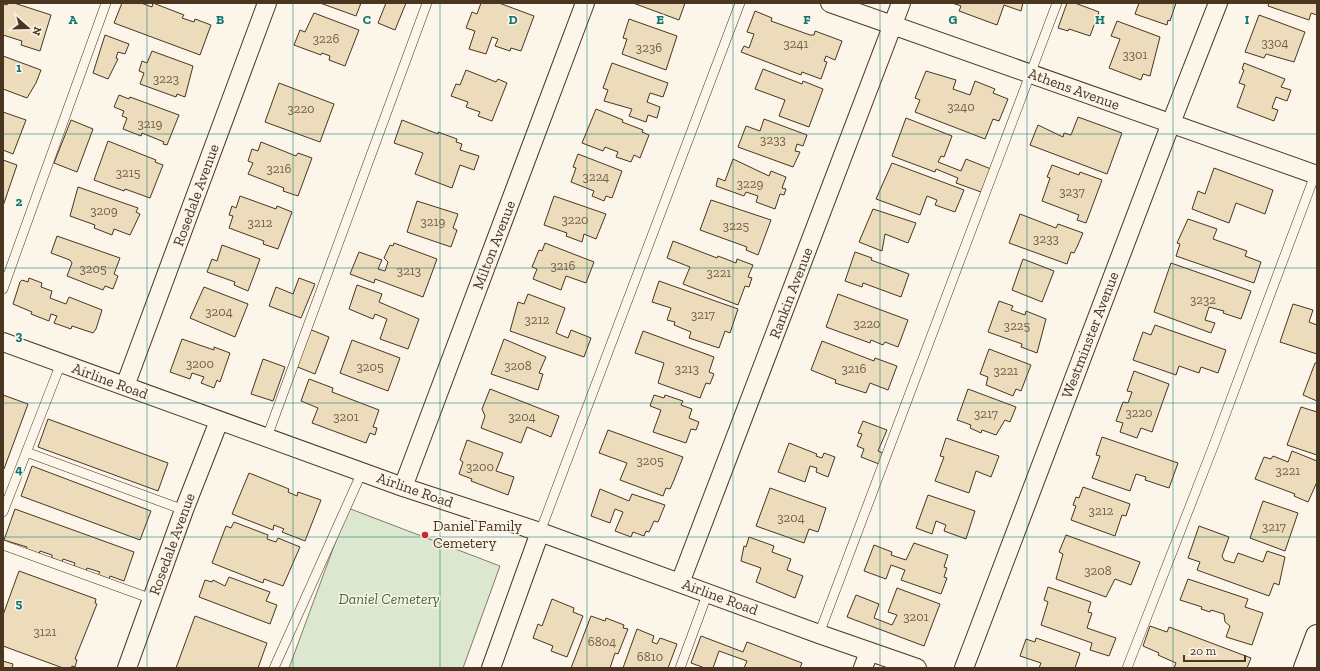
<svg xmlns="http://www.w3.org/2000/svg" width="1320" height="671" font-family="'Zilla Slab',serif">
<style>
.green{fill:#dce7d0;stroke:#887966}
.building{fill:#ecdcbc;stroke:#4a3520}
.lines{fill:none;stroke-linecap:round;stroke-linejoin:round}
.lane-casing{stroke:#4a3520;stroke-width:10}
.street-casing{stroke:#4a3520;stroke-width:20}
.secondary-casing{stroke:#4a3520;stroke-width:24}
.lane{stroke:#fbf6e9;stroke-width:9}
.street{stroke:#fbf6e9;stroke-width:18}
.secondary{stroke:#fbf6e9;stroke-width:22}
.grid{fill:none;stroke:#0f766e;stroke-width:1;stroke-opacity:0.55}
.poi-dot{fill:#c62828;stroke:#fbf6e9;stroke-width:1.5}
.labels{text-anchor:middle;dominant-baseline:central;stroke-width:3;stroke-linejoin:round;paint-order:stroke}
.number-label{font-size:13px;fill:#725f47}
.street-label{font-size:15px;fill:#4a3520;stroke:#fbf6e9}
.poi-label{font-size:15px;fill:#4a3520;stroke:#fbf6e9;text-anchor:start}
.park-label{font-size:15px;font-style:italic;fill:#436837;stroke:#fbf6e9}
.grid-label{font-size:13px;text-anchor:middle;font-weight:bold;fill:#0f766e;stroke:#fbf6e9;stroke-width:3;stroke-linejoin:round;paint-order:stroke}
</style>
<rect width="100%" height="100%" fill="#fbf6e9"/>
<path class="green" d="M 348,508 L 500,566 L 463,668 L 289,668 Z"/>
<path class="building" d="M 8,3 L 14,3 L 51,15 L 40,51 L 21,45 L 22,41 L 3,35 L 3,8 L 4,4 L 7,5 Z
M 122,3 L 141,3 L 152,7 L 153,3 L 184,15 L 182,18 L 194,22 L 195,19 L 211,25 L 200,55 L 114,23 Z
M 320,3 L 361,3 L 356,16 Z
M 386,3 L 406,3 L 395,30 L 378,23 Z
M 481,3 L 499,3 L 534,16 L 521,51 L 511,48 L 510,51 L 495,46 L 498,39 L 492,37 L 486,54 L 469,49 L 475,31 L 466,28 L 472,12 L 477,14 Z
M 633,3 L 685,3 L 679,20 Z
M 952,3 L 1023,3 L 1021,11 L 1004,5 L 997,25 L 959,11 L 961,6 Z
M 1067,3 L 1075,3 L 1099,12 L 1090,36 L 1069,29 L 1068,31 L 1058,28 Z
M 1139,3 L 1176,3 L 1170,21 L 1168,20 L 1167,25 L 1135,14 Z
M 1269,3 L 1317,3 L 1317,15 L 1311,13 L 1309,20 L 1268,6 Z
M 755,11 L 772,18 L 771,21 L 810,35 L 814,35 L 815,31 L 842,41 L 835,60 L 826,56 L 824,61 L 827,62 L 821,79 L 802,72 L 801,75 L 741,52 L 744,46 L 749,48 L 754,34 L 747,32 Z
M 314,13 L 359,30 L 345,66 L 329,60 L 330,56 L 322,53 L 321,55 L 294,45 L 300,30 L 305,32 Z
M 1259,15 L 1305,32 L 1294,62 L 1266,54 L 1264,58 L 1245,52 Z
M 629,19 L 677,36 L 666,70 L 622,54 L 627,39 L 623,38 Z
M 1117,21 L 1160,37 L 1150,76 L 1143,74 L 1141,80 L 1109,68 L 1120,39 L 1111,36 Z
M 105,35 L 129,44 L 125,54 L 118,52 L 116,58 L 118,59 L 108,79 L 93,73 Z
M 152,51 L 193,66 L 185,97 L 177,94 L 176,97 L 140,84 L 144,73 L 139,71 L 142,61 L 147,63 Z
M 3,56 L 41,70 L 36,83 L 27,98 L 3,89 Z
M 612,63 L 668,83 L 663,97 L 650,93 L 647,102 L 660,107 L 657,118 L 648,115 L 646,122 L 629,116 L 632,109 L 604,101 L 608,90 L 603,88 Z
M 1244,63 L 1285,79 L 1281,87 L 1291,90 L 1287,101 L 1276,97 L 1272,108 L 1278,110 L 1274,121 L 1237,107 L 1245,85 L 1239,83 L 1244,70 L 1242,69 Z
M 763,69 L 802,84 L 803,81 L 823,89 L 809,127 L 779,116 L 785,100 L 755,89 Z
M 466,70 L 496,82 L 498,79 L 507,83 L 492,121 L 478,116 L 480,112 L 466,107 L 468,102 L 451,96 L 456,84 L 460,85 Z
M 926,71 L 956,80 L 953,89 L 970,95 L 975,81 L 995,89 L 993,93 L 1008,99 L 999,121 L 993,119 L 985,139 L 915,112 L 920,100 L 915,98 Z
M 279,83 L 334,104 L 320,142 L 265,122 Z
M 119,95 L 129,99 L 130,97 L 179,115 L 167,145 L 163,144 L 164,142 L 142,133 L 141,136 L 123,129 L 127,118 L 122,116 L 124,111 L 114,107 Z
M 596,109 L 623,120 L 622,122 L 643,130 L 642,132 L 649,135 L 640,158 L 634,155 L 631,162 L 616,157 L 618,152 L 605,147 L 603,151 L 582,143 Z
M 3,112 L 26,120 L 13,154 L 3,150 Z
M 1078,117 L 1122,133 L 1107,174 L 1030,145 L 1038,125 L 1063,137 L 1064,133 L 1071,135 Z
M 906,118 L 952,136 L 944,157 L 941,156 L 938,162 L 961,171 L 966,159 L 991,169 L 981,192 L 956,183 L 958,178 L 936,169 L 935,172 L 892,156 Z
M 764,119 L 807,135 L 803,146 L 797,144 L 795,151 L 800,152 L 793,167 L 738,147 L 746,126 L 760,131 Z
M 71,120 L 93,129 L 77,172 L 54,163 Z
M 402,120 L 438,134 L 438,132 L 457,139 L 456,142 L 462,144 L 460,150 L 479,156 L 474,170 L 460,165 L 452,188 L 415,174 L 423,153 L 394,143 Z
M 108,141 L 156,160 L 155,162 L 163,165 L 150,198 L 125,189 L 124,191 L 94,180 Z
M 261,142 L 296,156 L 298,153 L 312,158 L 298,196 L 283,191 L 284,188 L 248,174 L 253,163 L 248,161 L 252,149 L 258,151 Z
M 578,154 L 622,171 L 612,198 L 606,196 L 604,201 L 592,196 L 594,191 L 571,182 L 576,168 L 573,167 Z
M 733,159 L 769,176 L 771,171 L 786,177 L 782,188 L 786,189 L 784,195 L 780,194 L 775,209 L 756,202 L 758,196 L 746,192 L 744,196 L 716,186 L 718,178 L 725,181 Z
M 3,160 L 17,165 L 3,206 Z
M 892,163 L 964,190 L 955,212 L 935,205 L 937,200 L 927,196 L 920,215 L 876,199 Z
M 1052,165 L 1079,175 L 1080,172 L 1102,180 L 1086,223 L 1077,220 L 1079,215 L 1042,201 L 1050,178 L 1047,177 Z
M 1214,168 L 1273,190 L 1265,214 L 1236,203 L 1229,223 L 1192,209 L 1198,191 L 1205,194 Z
M 78,187 L 138,208 L 136,212 L 140,214 L 130,235 L 114,229 L 112,235 L 94,228 L 95,225 L 70,216 Z
M 240,196 L 276,209 L 277,206 L 292,212 L 278,249 L 263,244 L 264,241 L 229,228 L 233,216 L 229,215 L 232,206 L 236,208 Z
M 554,196 L 606,214 L 596,239 L 584,234 L 582,242 L 566,236 L 567,233 L 544,225 Z
M 711,200 L 771,220 L 758,255 L 746,250 L 747,247 L 700,230 Z
M 417,201 L 458,214 L 453,228 L 457,230 L 451,247 L 407,232 Z
M 873,209 L 916,223 L 908,243 L 885,234 L 882,251 L 859,242 Z
M 1020,214 L 1056,228 L 1058,224 L 1083,233 L 1077,247 L 1074,253 L 1071,252 L 1067,264 L 1009,243 Z
M 1188,219 L 1217,229 L 1213,239 L 1247,251 L 1245,256 L 1261,262 L 1254,283 L 1176,256 L 1180,244 L 1177,243 Z
M 57,236 L 120,258 L 114,274 L 118,276 L 113,289 L 105,286 L 103,290 L 67,276 L 72,263 L 70,260 L 51,253 Z
M 673,241 L 717,258 L 718,256 L 736,263 L 737,259 L 753,265 L 748,277 L 752,278 L 749,287 L 745,286 L 738,305 L 683,284 L 690,267 L 667,258 Z
M 394,243 L 437,259 L 423,297 L 375,279 L 374,283 L 350,274 L 359,252 L 382,260 L 378,269 L 385,271 L 388,262 L 384,258 L 390,245 L 393,246 Z
M 545,243 L 594,262 L 586,283 L 566,276 L 561,290 L 533,279 L 537,269 L 532,267 L 539,250 L 542,251 Z
M 222,245 L 260,259 L 248,291 L 234,285 L 235,282 L 207,272 L 212,259 L 217,261 Z
M 855,252 L 872,258 L 871,260 L 909,274 L 901,297 L 863,283 L 862,287 L 845,281 Z
M 1023,259 L 1054,271 L 1042,302 L 1012,290 Z
M 1171,263 L 1251,291 L 1241,319 L 1223,313 L 1224,311 L 1209,307 L 1205,320 L 1215,323 L 1211,333 L 1154,312 Z
M 29,278 L 42,283 L 41,287 L 52,291 L 50,298 L 66,304 L 69,297 L 102,310 L 96,329 L 93,333 L 72,326 L 71,329 L 54,323 L 57,316 L 51,314 L 49,321 L 31,314 L 32,312 L 13,304 L 20,282 L 22,280 L 28,282 Z
M 299,278 L 315,284 L 301,318 L 269,306 L 276,287 L 293,294 Z
M 659,281 L 738,309 L 730,333 L 725,331 L 719,348 L 689,338 L 691,332 L 674,325 L 675,322 L 667,320 L 671,308 L 652,302 Z
M 357,285 L 382,294 L 379,302 L 419,319 L 408,349 L 380,339 L 387,319 L 375,314 L 373,319 L 349,309 Z
M 204,287 L 248,304 L 235,337 L 190,318 Z
M 528,294 L 565,308 L 556,333 L 568,338 L 571,330 L 591,338 L 584,357 L 510,331 L 518,302 L 524,304 Z
M 838,294 L 908,320 L 898,347 L 885,342 L 883,345 L 871,340 L 870,343 L 826,327 Z
M 999,301 L 1013,306 L 1011,310 L 1025,315 L 1026,311 L 1046,319 L 1037,353 L 1021,347 L 1022,344 L 988,332 Z
M 1293,304 L 1313,310 L 1309,322 L 1317,325 L 1317,354 L 1280,342 Z
M 1155,325 L 1226,350 L 1218,373 L 1201,367 L 1199,373 L 1179,366 L 1176,375 L 1133,360 L 1143,332 L 1151,335 Z
M 309,329 L 329,337 L 315,374 L 295,366 Z
M 643,331 L 714,357 L 709,372 L 714,374 L 710,384 L 706,383 L 700,398 L 658,383 L 664,363 L 635,353 Z
M 182,339 L 214,350 L 214,347 L 230,353 L 220,382 L 217,380 L 214,388 L 201,383 L 204,377 L 192,373 L 190,379 L 170,372 Z
M 504,339 L 546,357 L 539,373 L 543,374 L 538,390 L 491,374 Z
M 352,340 L 400,358 L 388,391 L 340,373 Z
M 822,341 L 874,361 L 875,358 L 897,366 L 888,390 L 870,383 L 866,393 L 835,383 L 836,380 L 811,370 Z
M 989,349 L 1031,365 L 1021,391 L 1016,389 L 1013,396 L 986,385 L 988,377 L 980,374 Z
M 263,359 L 285,367 L 273,401 L 251,394 Z
M 1315,363 L 1317,363 L 1317,401 L 1303,395 Z
M 1134,371 L 1169,384 L 1152,432 L 1141,428 L 1137,438 L 1120,432 L 1123,423 L 1116,421 L 1123,402 L 1128,403 L 1132,392 L 1127,391 Z
M 309,379 L 333,388 L 332,392 L 379,410 L 373,427 L 377,428 L 375,435 L 370,433 L 366,443 L 312,423 L 318,408 L 301,401 Z
M 490,389 L 559,416 L 551,437 L 527,427 L 521,443 L 481,428 L 485,416 L 482,409 Z
M 968,389 L 1016,407 L 1010,422 L 1005,420 L 996,435 L 982,430 L 981,433 L 970,428 L 971,425 L 957,420 Z
M 3,395 L 28,404 L 4,469 L 3,468 Z
M 654,395 L 664,398 L 665,395 L 683,401 L 681,405 L 692,409 L 689,418 L 699,422 L 696,430 L 691,429 L 686,443 L 653,432 L 661,410 L 650,406 Z
M 1301,407 L 1317,412 L 1317,455 L 1287,445 Z
M 48,419 L 168,463 L 158,491 L 38,447 Z
M 863,421 L 887,430 L 878,451 L 883,453 L 879,464 L 861,457 L 864,449 L 857,446 L 862,434 L 858,433 Z
M 608,430 L 683,457 L 674,480 L 670,489 L 666,488 L 663,496 L 620,480 L 627,463 L 599,453 Z
M 1102,437 L 1178,463 L 1169,488 L 1145,480 L 1146,477 L 1136,474 L 1130,491 L 1092,478 L 1100,456 L 1096,455 Z
M 946,438 L 999,456 L 991,477 L 976,471 L 969,493 L 935,481 L 944,457 L 940,456 Z
M 467,440 L 503,453 L 496,471 L 514,477 L 508,495 L 471,481 L 472,479 L 459,474 L 463,462 L 460,460 Z
M 789,443 L 817,454 L 816,456 L 822,458 L 824,453 L 835,457 L 828,477 L 816,472 L 817,468 L 810,466 L 805,482 L 778,472 Z
M 1292,451 L 1317,461 L 1317,482 L 1308,502 L 1294,496 L 1295,494 L 1255,479 L 1264,457 L 1271,459 L 1273,456 L 1288,462 Z
M 32,466 L 151,511 L 140,540 L 21,496 Z
M 249,473 L 289,489 L 288,492 L 297,496 L 298,492 L 321,500 L 305,541 L 282,532 L 284,529 L 274,525 L 273,530 L 232,514 Z
M 1083,487 L 1130,504 L 1126,516 L 1122,515 L 1115,536 L 1071,520 L 1076,506 L 1073,505 L 1076,497 L 1079,498 Z
M 770,488 L 826,508 L 818,532 L 809,529 L 804,543 L 756,526 Z
M 600,489 L 629,501 L 632,494 L 665,505 L 658,522 L 654,521 L 649,532 L 646,531 L 644,536 L 633,532 L 631,537 L 615,531 L 623,512 L 615,509 L 610,523 L 591,516 Z
M 928,495 L 975,511 L 966,539 L 944,531 L 946,525 L 936,521 L 932,534 L 916,528 Z
M 1263,501 L 1298,513 L 1285,551 L 1250,538 Z
M 15,509 L 134,552 L 124,581 L 110,576 L 109,579 L 98,575 L 100,572 L 87,568 L 86,571 L 74,566 L 75,563 L 63,559 L 62,562 L 52,558 L 52,555 L 40,551 L 39,554 L 26,549 L 27,547 L 4,540 Z
M 234,522 L 268,535 L 267,539 L 276,542 L 278,538 L 300,547 L 283,586 L 264,579 L 263,583 L 212,563 L 226,526 L 231,528 Z
M 1199,526 L 1229,537 L 1222,556 L 1224,560 L 1234,563 L 1238,553 L 1263,562 L 1267,551 L 1285,557 L 1279,585 L 1274,583 L 1269,596 L 1197,570 L 1200,562 L 1188,558 Z
M 1066,535 L 1140,562 L 1131,585 L 1115,579 L 1106,597 L 1056,579 L 1063,554 L 1059,552 Z
M 749,537 L 774,546 L 772,552 L 791,559 L 787,570 L 803,576 L 795,598 L 756,582 L 761,568 L 741,561 L 744,546 L 746,547 Z
M 914,543 L 948,555 L 944,567 L 947,568 L 944,577 L 947,578 L 941,594 L 901,580 L 905,570 L 891,565 L 886,579 L 864,571 L 874,545 L 892,552 L 891,555 L 906,560 Z
M 19,571 L 96,599 L 95,603 L 97,604 L 75,659 L 77,660 L 75,667 L 72,666 L 71,668 L 63,668 L 3,646 L 3,615 Z
M 229,577 L 270,592 L 266,601 L 277,605 L 270,624 L 199,597 L 205,580 L 212,582 L 213,580 L 225,586 Z
M 1188,579 L 1248,599 L 1245,607 L 1263,613 L 1252,645 L 1226,637 L 1230,626 L 1225,622 L 1224,614 L 1211,610 L 1210,612 L 1201,609 L 1202,607 L 1180,600 Z
M 1048,587 L 1091,602 L 1088,612 L 1092,613 L 1087,628 L 1116,638 L 1109,656 L 1090,650 L 1092,643 L 1041,625 L 1048,602 L 1044,600 Z
M 897,588 L 940,604 L 924,646 L 847,617 L 856,595 L 879,604 L 874,618 L 892,625 L 897,615 L 888,612 Z
M 552,599 L 574,608 L 573,612 L 583,616 L 567,657 L 551,651 L 553,646 L 533,638 L 538,624 L 542,626 Z
M 195,616 L 267,643 L 258,668 L 176,668 Z
M 591,616 L 605,621 L 606,618 L 624,625 L 623,628 L 628,629 L 618,654 L 615,653 L 610,668 L 571,668 Z
M 1150,626 L 1167,632 L 1169,627 L 1251,658 L 1247,668 L 1174,668 L 1176,663 L 1158,655 L 1159,653 L 1143,646 Z
M 637,629 L 654,636 L 652,642 L 657,644 L 660,638 L 677,644 L 668,668 L 623,668 Z
M 701,636 L 743,652 L 747,642 L 802,663 L 800,668 L 744,668 L 747,661 L 719,651 L 713,668 L 705,668 L 691,663 Z
M 1036,638 L 1080,653 L 1075,668 L 1039,668 L 1041,663 L 1020,656 L 1026,639 L 1035,642 Z
M 3,661 L 13,664 L 12,668 L 3,668 Z"/>
<g class="lines">
<defs>
<path id="lane" d="M 3,289 L 106,3
M 267,437 L 427,3
M 26,452 L 184,510
M 3,512 L 61,363
M 540,532 L 740,3
M 3,545 L 152,599
M 819,634 L 1057,3
M 274,668 L 362,472
M 680,668 L 708,592
M 1127,668 L 1215,442 L 1316,172"/>
<path id="street" d="M 830,3 L 1317,175
M 3,342 L 403,487 L 540,532 L 819,634 L 917,668
M 125,386 L 267,3
M 403,487 L 585,3
M 680,583 L 901,3
M 127,668 L 184,510 L 219,421
M 491,668 L 540,532
M 863,668 L 869,652
M 964,668 L 1171,123 L 1218,3"/>
<path id="secondary" d="M 1305,668 L 1317,636"/>
</defs>
<use href="#lane" class="lane-casing"/>
<use href="#street" class="street-casing"/>
<use href="#secondary" class="secondary-casing"/>
<use href="#lane" class="lane"/>
<use href="#street" class="street"/>
<use href="#secondary" class="secondary"/>
</g>
<path class="grid" d="M 147,3 L 147,668M 293,3 L 293,668M 440,3 L 440,668M 587,3 L 587,668M 733,3 L 733,668M 880,3 L 880,668M 1027,3 L 1027,668M 1173,3 L 1173,668M 3,134 L 1317,134M 3,268 L 1317,268M 3,403 L 1317,403M 3,537 L 1317,537"/>
<circle class="poi-dot" cx="425" cy="535" r="4"/>
<g class="labels">
<g class="number-label">
<text x="326" y="38">3226</text>
<text x="1275" y="42">3304</text>
<text x="796" y="43">3241</text>
<text x="649" y="47">3236</text>
<text x="1135" y="54">3301</text>
<text x="166" y="78">3223</text>
<text x="961" y="106">3240</text>
<text x="301" y="108">3220</text>
<text x="150" y="123">3219</text>
<text x="773" y="139">3233</text>
<text x="279" y="168">3216</text>
<text x="128" y="172">3215</text>
<text x="596" y="176">3224</text>
<text x="750" y="183">3229</text>
<text x="1072" y="191">3237</text>
<text x="104" y="210">3209</text>
<text x="575" y="219">3220</text>
<text x="433" y="221">3219</text>
<text x="260" y="222">3212</text>
<text x="736" y="225">3225</text>
<text x="1046" y="238">3233</text>
<text x="563" y="265">3216</text>
<text x="93" y="268">3205</text>
<text x="409" y="270">3213</text>
<text x="719" y="272">3221</text>
<text x="1203" y="299">3232</text>
<text x="219" y="311">3204</text>
<text x="703" y="314">3217</text>
<text x="537" y="319">3212</text>
<text x="867" y="323">3220</text>
<text x="1017" y="325">3225</text>
<text x="200" y="363">3200</text>
<text x="518" y="365">3208</text>
<text x="370" y="366">3205</text>
<text x="687" y="368">3213</text>
<text x="854" y="368">3216</text>
<text x="1006" y="370">3221</text>
<text x="1139" y="412">3220</text>
<text x="986" y="413">3217</text>
<text x="346" y="416">3201</text>
<text x="522" y="416">3204</text>
<text x="650" y="460">3205</text>
<text x="480" y="466">3200</text>
<text x="1288" y="470">3221</text>
<text x="1101" y="510">3212</text>
<text x="791" y="517">3204</text>
<text x="1274" y="526">3217</text>
<text x="1098" y="570">3208</text>
<text x="916" y="616">3201</text>
<text x="45" y="631">3121</text>
<text x="602" y="641">6804</text>
<text x="650" y="656">6810</text>
</g>
<g class="street-label">
<text transform="translate(1074 89) rotate(20)">Athens Avenue</text>
<text transform="translate(196 195) rotate(-70)">Rosedale Avenue</text>
<text transform="translate(494 245) rotate(-69)">Milton Avenue</text>
<text transform="translate(791 293) rotate(-69)">Rankin Avenue</text>
<text transform="translate(1090 335) rotate(-69)">Westminster Avenue</text>
<text transform="translate(110 381) rotate(20)">Airline Road</text>
<text transform="translate(415 490) rotate(19)">Airline Road</text>
<text transform="translate(172 544) rotate(-70)">Rosedale Avenue</text>
<text transform="translate(720 597) rotate(20)">Airline Road</text>
</g>
<g class="poi-label">
<text x="433" y="526">Daniel Family<tspan x="433" dy="17">Cemetery</tspan></text>
</g>
<g class="park-label">
<text x="389" y="599">Daniel Cemetery</text>
</g>
</g>
<g class="grid-label">
<text x="73" y="24">A</text>
<text x="220" y="24">B</text>
<text x="367" y="24">C</text>
<text x="513" y="24">D</text>
<text x="660" y="24">E</text>
<text x="807" y="24">F</text>
<text x="953" y="24">G</text>
<text x="1100" y="24">H</text>
<text x="1247" y="24">I</text>
<text x="19" y="72">1</text>
<text x="19" y="206">2</text>
<text x="19" y="340">3</text>
<text x="19" y="474">4</text>
<text x="19" y="608">5</text>
</g>
<rect width="1320" height="671" fill="none" stroke="#4a3520" stroke-width="8"/>
<g transform="translate(28 28) rotate(110)" stroke="#fbf6e9" stroke-width="3" paint-order="stroke">
<path d="M0-3L7 15L0 10L-7 15Z" fill="#4a3520"/>
<text y="-6" font-size="11" font-weight="bold" text-anchor="middle" fill="#4a3520">N</text>
</g>
<path d="M1184 655v6h61v-6" fill="none" stroke="#4a3520" stroke-width="2"/>
<text x="1190" y="655" font-size="12" fill="#4a3520" stroke="#fbf6e9" stroke-width="3" paint-order="stroke">20 m</text>
</svg>
